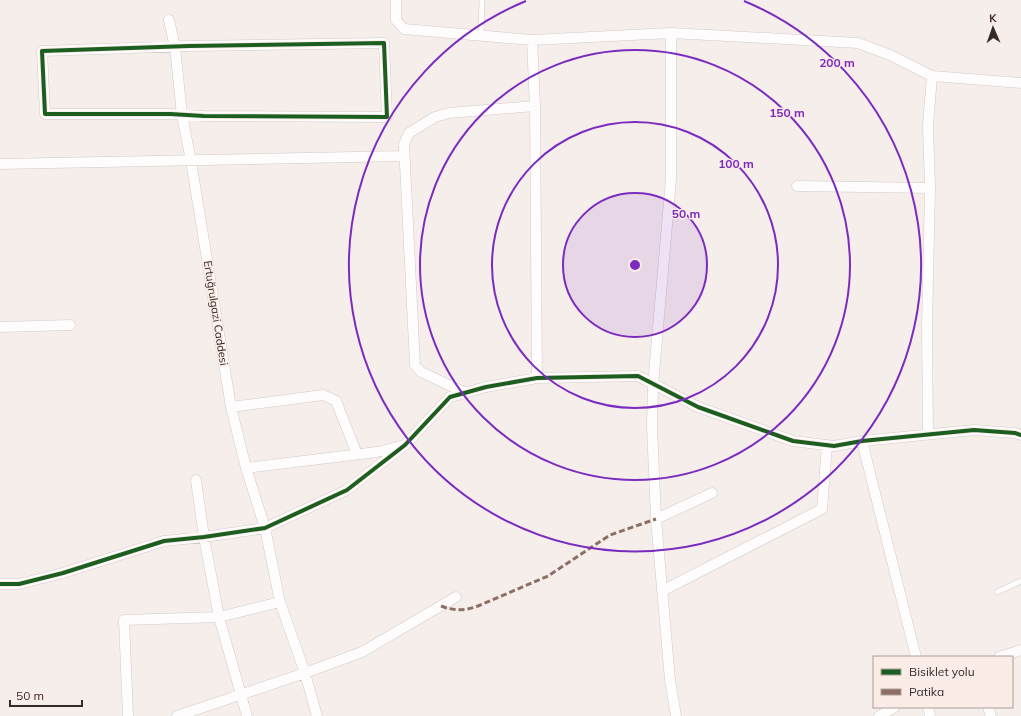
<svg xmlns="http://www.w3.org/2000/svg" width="1021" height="716" font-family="Mulish,sans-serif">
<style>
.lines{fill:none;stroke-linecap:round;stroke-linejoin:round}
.lane-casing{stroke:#d3cac7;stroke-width:6}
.street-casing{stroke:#d3cac7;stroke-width:11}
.lane{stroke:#fefcfc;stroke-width:5}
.street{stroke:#fefcfc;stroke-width:10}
.quiet{stroke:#8d6e63;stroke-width:3;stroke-dasharray:6 3;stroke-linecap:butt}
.cycleway-casing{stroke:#fbece7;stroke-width:6}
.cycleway{stroke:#1b5e20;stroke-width:4}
.ring{fill:none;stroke:#7b2cbf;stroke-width:2}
.labels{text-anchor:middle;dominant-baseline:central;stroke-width:3;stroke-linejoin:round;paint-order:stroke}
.street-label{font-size:11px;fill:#342b27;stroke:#fbece7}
.centre{fill:#7b2cbf;stroke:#fbece7;stroke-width:2}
.ring-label{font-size:12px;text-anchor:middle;font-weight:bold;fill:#7b2cbf;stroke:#fbece7;stroke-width:3;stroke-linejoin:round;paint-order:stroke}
</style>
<rect width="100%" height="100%" fill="#f6eeeb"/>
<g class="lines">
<defs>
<path id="lane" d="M 481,35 L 482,0
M 997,592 L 1021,581"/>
<path id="street" d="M 396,0 L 396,20 L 404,29 L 532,40 L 671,33 L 858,43 L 890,55 L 932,76 L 1021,83
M 169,20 L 175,47 L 182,115 L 191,161 L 231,407 L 246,468 L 265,528 L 280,602
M 671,33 L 671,179 L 653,385 L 652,426 L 656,519 L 670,680 L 676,716
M 532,40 L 535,106 L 537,378
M 384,43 L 387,117 L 204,116 L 170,114 L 45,114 L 42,51 L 189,46 Z
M 0,164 L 404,156
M 797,186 L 930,188
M 0,327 L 70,325
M 466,393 L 421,372 L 415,365 L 404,144 L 409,133 L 435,117 L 449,113 L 535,106
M 231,407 L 323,395 L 336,401 L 357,454
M 928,434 L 927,326 L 930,188 L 928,125 L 932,76
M 862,441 L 916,657
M 246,468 L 377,452 L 401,446
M 196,480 L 204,537 L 219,617 L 247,716
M 656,519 L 712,493
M 0,584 L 19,584 L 63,573 L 164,541 L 204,537 L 265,528 L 347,490 L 405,445 L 450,397 L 486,387 L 537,378 L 638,376 L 698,407 L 793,441 L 834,446 L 862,441 L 974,430 L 1015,433 L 1021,435
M 662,591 L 822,509 L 827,445
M 999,657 L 1021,650
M 928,707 L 930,716
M 988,707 L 991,716
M 128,716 L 124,620 L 219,617 L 280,602 L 305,673 L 317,716
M 177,716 L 305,673 L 362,652 L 456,597
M 879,716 L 895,707"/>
</defs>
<use href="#lane" class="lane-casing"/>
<use href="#street" class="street-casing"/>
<use href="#lane" class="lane"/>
<use href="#street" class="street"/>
<path class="quiet" d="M 441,606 C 454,611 465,611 478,606 L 548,576 L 610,535 L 656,519"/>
<defs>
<path id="cycleway" d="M 384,43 L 387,117 L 204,116 L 170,114 L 45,114 L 42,51 L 189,46 Z
M 0,584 L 19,584 L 63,573 L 164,541 L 204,537 L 265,528 L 347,490 L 405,445 L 450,397 L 486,387 L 537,378 L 638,376 L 698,407 L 793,441 L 834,446 L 862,441 L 974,430 L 1015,433 L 1021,435"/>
</defs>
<use href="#cycleway" class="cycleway-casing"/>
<use href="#cycleway" class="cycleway"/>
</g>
<circle cx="635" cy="265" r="72" fill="#7b2cbf" fill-opacity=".12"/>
<g class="ring">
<circle cx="635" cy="265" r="72"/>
<circle cx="635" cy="265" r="143"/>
<circle cx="635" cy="265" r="215"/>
<path d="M744 1A286 286 0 1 1 526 1"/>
</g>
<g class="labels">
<g class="street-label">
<text transform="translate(216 313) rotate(81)">Ertuğrulgazi Caddesi</text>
</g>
</g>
<circle cx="635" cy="265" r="6" class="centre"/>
<g class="ring-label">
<text x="837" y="67">200 m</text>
<text x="787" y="117">150 m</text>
<text x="736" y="168">100 m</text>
<text x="686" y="218">50 m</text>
</g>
<rect x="873" y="656" width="140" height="52" fill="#fbece7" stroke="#ab9f9a"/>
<rect x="881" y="669" width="20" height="6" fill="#1b5e20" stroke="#ab9f9a"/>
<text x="909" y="676" font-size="12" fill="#342b27">Bisiklet yolu</text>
<rect x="881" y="689" width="20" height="6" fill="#8d6e63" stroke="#ab9f9a"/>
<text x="909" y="696" font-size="12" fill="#342b27">Patika</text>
<g transform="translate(993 28) rotate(358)" stroke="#fbece7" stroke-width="3" paint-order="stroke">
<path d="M0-3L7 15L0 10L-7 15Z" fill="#342b27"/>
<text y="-6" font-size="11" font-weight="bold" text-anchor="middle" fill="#342b27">K</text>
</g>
<path d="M10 700v6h72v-6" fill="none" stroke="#342b27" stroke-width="2"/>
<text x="16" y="700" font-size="12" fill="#342b27" stroke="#fbece7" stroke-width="3" paint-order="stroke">50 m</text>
</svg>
